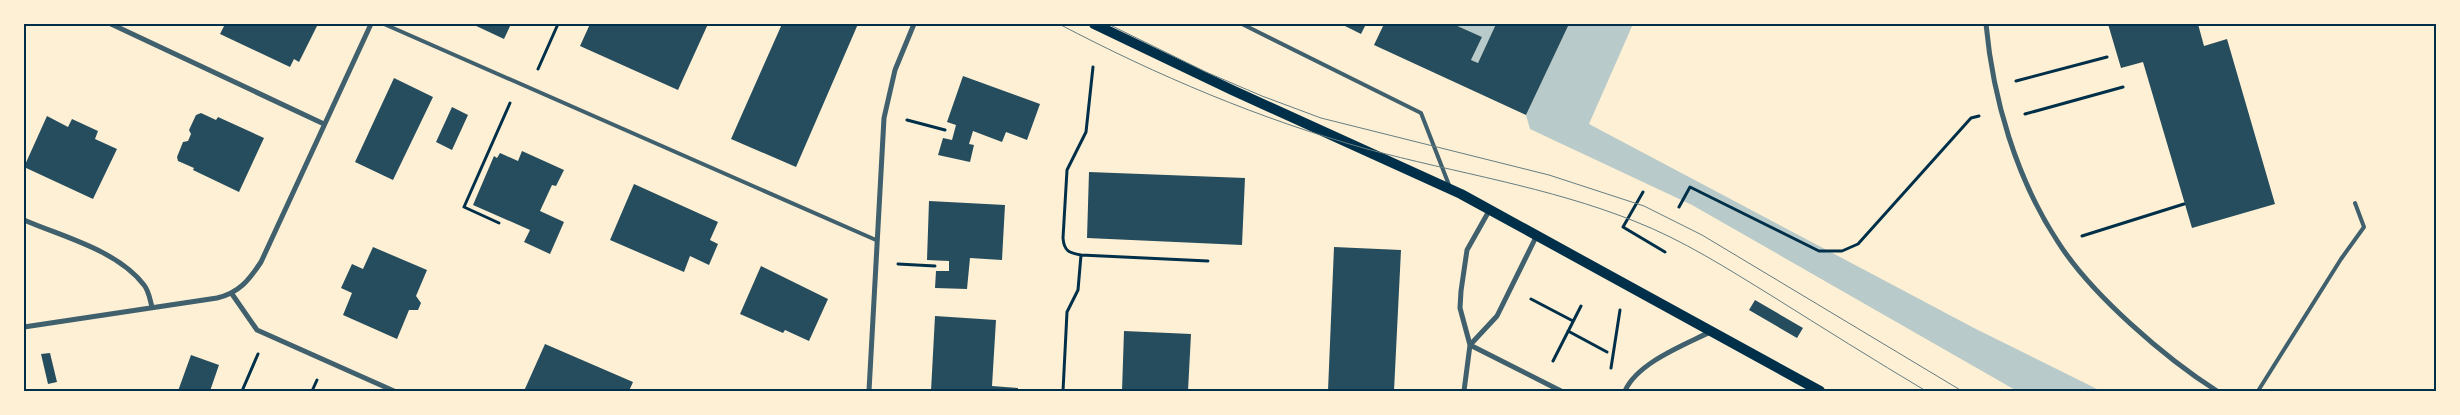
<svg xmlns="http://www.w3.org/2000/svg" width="2460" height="415" font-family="'Archivo Narrow',sans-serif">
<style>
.green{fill:#b9caca}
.building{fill:#264d5e}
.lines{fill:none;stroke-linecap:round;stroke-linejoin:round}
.path{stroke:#003049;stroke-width:3}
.service{stroke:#3f606c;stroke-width:4}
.minor{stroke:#3f606c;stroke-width:5}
.secondary{stroke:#003049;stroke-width:10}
.tram{stroke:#657d81;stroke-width:1}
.neatline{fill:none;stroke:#003049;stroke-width:2}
</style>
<rect width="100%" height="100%" fill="#fdf0d5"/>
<path class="green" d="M 1453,24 L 1496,24 L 1478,63 L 1471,60 L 1482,37 Z
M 1569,24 L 1633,24 L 1589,124 L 1974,328 L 2101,391 L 2017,391 L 1692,205 L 1530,129 L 1526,115 Z"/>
<path class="building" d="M 225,24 L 318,24 L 299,62 L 294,59 L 290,67 L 220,34 Z
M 472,24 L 511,24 L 504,39 Z
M 590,24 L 708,24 L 678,90 L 580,46 Z
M 782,24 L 858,24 L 796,167 L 731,139 Z
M 1341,24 L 1366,24 L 1361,34 Z
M 1384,24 L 1453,24 L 1482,37 L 1471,60 L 1478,63 L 1496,24 L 1569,24 L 1526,115 L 1374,45 Z
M 2108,24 L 2198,24 L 2204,46 L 2227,39 L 2275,204 L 2192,228 L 2143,62 L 2121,68 Z
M 963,76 L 1040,104 L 1027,140 L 1006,132 L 1002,142 L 973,131 L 969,144 L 974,145 L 970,162 L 938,155 L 943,138 L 952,140 L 956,125 L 947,122 Z
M 394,78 L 433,97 L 393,180 L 355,162 Z
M 452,107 L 468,115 L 452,150 L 436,142 Z
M 201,113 L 216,120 L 218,117 L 264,138 L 239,192 L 193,170 L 194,168 L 178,161 L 177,157 L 183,142 L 188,141 L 191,134 L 189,130 L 196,115 Z
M 47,116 L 68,127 L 72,119 L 98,131 L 95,139 L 117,149 L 93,199 L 24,167 Z
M 522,151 L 564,170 L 556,186 L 552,185 L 540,211 L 564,222 L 550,254 L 524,242 L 530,230 L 473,205 L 494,156 L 497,158 L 500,153 L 518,161 Z
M 1089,172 L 1245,178 L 1242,245 L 1087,238 Z
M 634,184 L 718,222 L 710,240 L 718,244 L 709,265 L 690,256 L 684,272 L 610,240 Z
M 929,201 L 1005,205 L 1002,260 L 970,258 L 967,289 L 935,288 L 936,271 L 949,271 L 949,261 L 927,260 Z
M 373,247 L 427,270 L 416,296 L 421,303 L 418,310 L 409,310 L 397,339 L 343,315 L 352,293 L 341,288 L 352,264 L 363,269 Z
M 1334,247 L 1401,250 L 1394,391 L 1328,391 Z
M 761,266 L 828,299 L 809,341 L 785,330 L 783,333 L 740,314 Z
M 1755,300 L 1803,328 L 1797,338 L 1749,310 Z
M 935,316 L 996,320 L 992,386 L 1018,388 L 1018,391 L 931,391 Z
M 1124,331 L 1191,334 L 1188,391 L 1122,391 Z
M 545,344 L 633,382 L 629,391 L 524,391 Z
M 50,353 L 57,382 L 48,384 L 41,354 Z
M 191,355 L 219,365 L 210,391 L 178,391 Z"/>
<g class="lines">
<path class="path" d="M 1093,67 L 1086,132 L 1067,170 L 1063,238 C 1064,251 1069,253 1081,255 L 1208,261
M 538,69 L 558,24
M 2016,81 L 2107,57
M 2025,114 L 2123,87
M 907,120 L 945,130
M 1643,192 L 1623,227 L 1665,252
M 1679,207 L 1690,187 L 1819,251 L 1842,251 L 1858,244 L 1971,118 L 1979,116
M 499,223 L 464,207 L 510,103
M 2082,236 L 2184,204
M 898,264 L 935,266
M 1531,299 L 1573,321
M 1568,331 L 1607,352
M 1553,361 L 1581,306
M 1611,368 L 1620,310
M 242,391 L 258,354
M 312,391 L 317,380
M 1063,391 L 1067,312 L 1078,290 L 1081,255"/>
<path class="service" d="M 384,24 L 876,240
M 1242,24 L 1421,113 L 1449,185
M 2258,391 L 2341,259 L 2364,227 L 2355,203"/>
<path class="minor" d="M 111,24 L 324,124
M 1986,24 C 1993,99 2016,178 2058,242 C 2091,294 2165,358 2217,391
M 24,220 C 63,237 117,250 144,285 C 149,291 150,300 152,307
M 232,294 L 257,330 L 394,391
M 24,327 L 217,298 C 239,293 249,280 261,262 L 371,24
M 1470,345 L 1497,316 L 1536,237
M 1470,345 L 1561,391
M 869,391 L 884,118 L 895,70 L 914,24
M 1464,391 L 1470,345 L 1460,308 L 1461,291 L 1467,250 L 1489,211
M 1625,391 C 1637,363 1684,345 1710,332"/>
<path class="secondary" d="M 1094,24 L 1232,90 L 1461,194 L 1820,391"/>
<path class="tram" d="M 1059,24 C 1158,76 1260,119 1367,149 C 1456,173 1549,187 1634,221 C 1683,240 1728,269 1772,296 C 1823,328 1874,360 1926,391
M 1108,24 L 1206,72 L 1262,96 L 1321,118 L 1549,175 L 1644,206 L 1702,235 L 1962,391"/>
</g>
<rect width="2460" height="415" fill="none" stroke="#fdf0d5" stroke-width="50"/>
<rect x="25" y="25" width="2410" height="365" class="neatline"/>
</svg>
